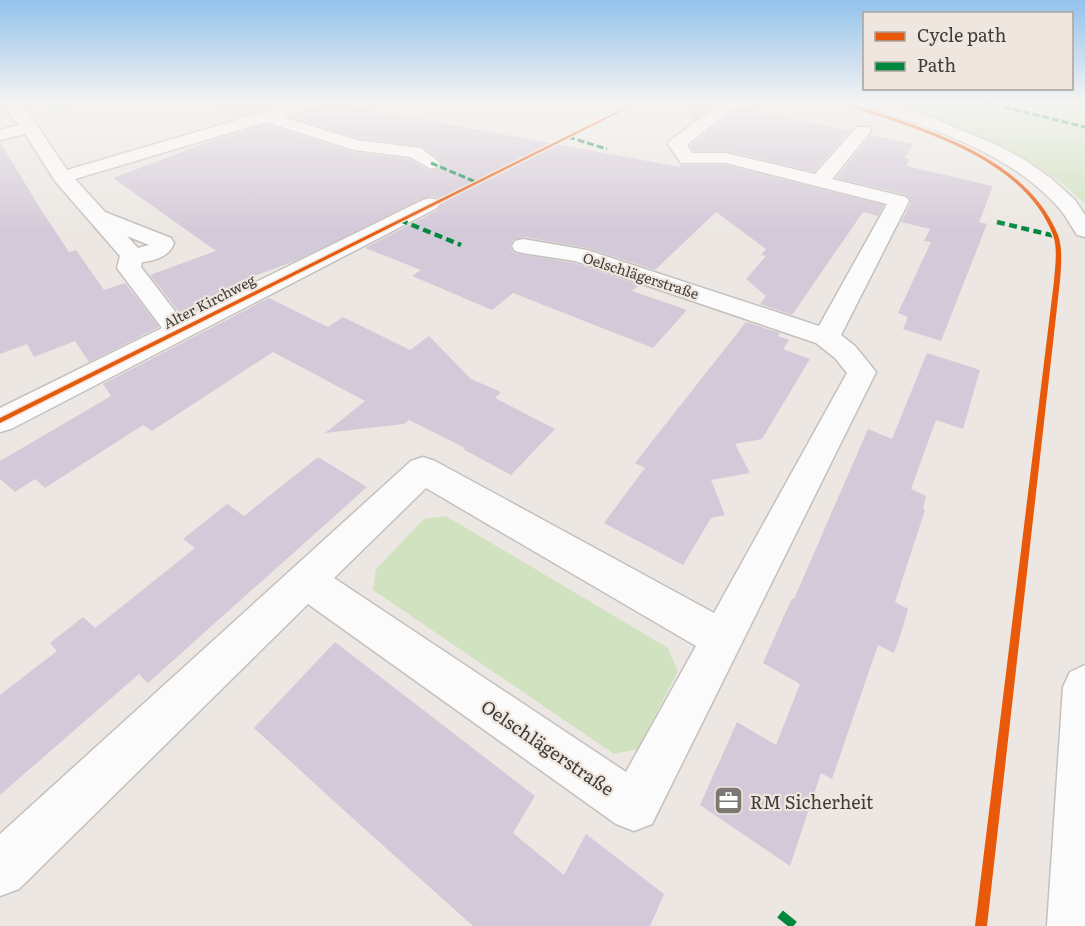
<svg xmlns="http://www.w3.org/2000/svg" width="1085" height="926" font-family="Literata,serif">
<style>
.green{fill:#d1e2c1}
.building{fill:#d4c9d8}
.lines{fill:none;stroke-linecap:round;stroke-linejoin:round}
.street-casing{stroke:#c4c0bd;stroke-width:3}
.secondary-casing{stroke:#c4c0bd;stroke-width:3}
.street{fill:#fcfbfb;fill-rule:evenodd}
.secondary{fill:#fcfbfb;fill-rule:evenodd}
.quiet-far2{stroke:#00873e;stroke-width:3;stroke-dasharray:7 3;stroke-linecap:butt}
.quiet-far1{stroke:#00873e;stroke-width:4.5;stroke-dasharray:8 4.5;stroke-linecap:butt}
.quiet{stroke:#00873e;stroke-width:9;stroke-dasharray:18 9;stroke-linecap:butt}
.cycleway-casing{stroke:#efe7df;stroke-width:3}
.cycleway{fill:#e8590c;fill-rule:evenodd}
.labels{text-anchor:middle;dominant-baseline:central;stroke-width:4.5;stroke-linejoin:round;paint-order:stroke}
.far-street-label{font-size:14px;fill:#3f3c39;stroke:#efe7df}
.near-street-label{font-size:18px;fill:#3f3c39;stroke:#efe7df}
.near-poi-label{font-size:18px;fill:#3f3c39;stroke:#efe7df;text-anchor:start}
</style>
<rect width="100%" height="100%" fill="#ece7e2"/>
<path class="green" d="M 41,102 L 105,102 L 52,114 Z
M 889,102 L 1085,102 L 1085,204 C 1031,150 959,126 889,102 Z
M 446,516 L 668,648 L 678,671 L 638,749 L 614,754 L 373,590 L 376,569 L 424,519 Z"/>
<path class="building" d="M 206,102 L 291,102 L 238,117 Z
M 325,102 L 353,102 L 354,107 L 680,167 L 680,165 L 726,165 L 884,205 L 878,216 L 863,212 L 792,315 L 760,304 L 766,296 L 746,279 L 766,256 L 761,255 L 766,249 L 716,212 L 655,270 L 587,248 L 523,237 L 513,240 L 510,247 L 514,253 L 574,263 L 639,285 L 632,291 L 687,310 L 653,348 L 513,293 L 492,310 L 412,276 L 421,270 L 365,248 L 438,210 L 442,203 L 438,198 L 431,196 L 295,261 L 238,282 L 244,285 L 182,316 L 150,275 L 216,251 L 113,178 L 213,140 L 266,124 L 353,152 L 409,159 L 430,171 L 440,168 L 441,161 L 421,146 L 356,138 L 290,117 L 322,107 Z
M 694,102 L 714,102 L 718,103 L 689,124 Z
M 739,107 L 816,124 L 851,130 L 814,172 L 727,151 L 693,151 L 690,146 Z
M 871,135 L 914,144 L 904,158 L 910,159 L 906,166 L 993,186 L 979,222 L 987,224 L 941,341 L 903,329 L 908,317 L 898,313 L 931,242 L 924,241 L 930,229 L 901,222 L 911,202 L 907,195 L 836,178 Z
M 0,142 L 41,210 L 69,252 L 76,250 L 104,290 L 125,283 L 159,327 L 89,362 L 75,341 L 34,357 L 27,344 L 0,354 Z
M 269,298 L 328,327 L 343,317 L 410,350 L 429,336 L 471,379 L 501,392 L 495,398 L 555,429 L 511,475 L 463,449 L 465,448 L 409,420 L 404,424 L 325,433 L 365,401 L 273,352 L 152,431 L 143,425 L 45,488 L 35,479 L 15,492 L 0,479 L 0,461 L 111,396 L 103,384 Z
M 746,322 L 780,333 L 778,336 L 789,340 L 783,349 L 810,359 L 762,439 L 735,444 L 750,473 L 711,480 L 725,515 L 711,518 L 683,565 L 604,523 L 645,468 L 635,463 Z
M 927,353 L 980,370 L 963,429 L 936,420 L 911,489 L 926,496 L 923,509 L 925,510 L 895,602 L 908,609 L 901,633 L 894,653 L 878,645 L 832,779 L 821,773 L 790,866 L 700,805 L 737,722 L 776,745 L 800,684 L 763,663 L 792,598 L 794,599 L 868,429 L 892,439 Z
M 318,457 L 367,487 L 148,683 L 139,674 L 0,795 L 0,695 L 57,651 L 50,643 L 83,617 L 95,628 L 195,548 L 183,539 L 227,504 L 244,516 Z
M 335,642 L 535,796 L 513,833 L 564,875 L 586,834 L 664,894 L 650,926 L 473,926 L 348,814 L 254,728 Z"/>
<g class="lines">
<defs>
<path id="street" d="M 1,102 L 17,102 L 36,124 L 67,170 L 299,102 L 323,102 L 321,105 L 283,117 L 356,140 L 421,148 L 440,163 L 438,167 L 431,169 L 410,157 L 354,150 L 266,122 L 75,179 L 105,212 L 171,238 L 174,243 C 170,256 155,261 142,262 L 141,267 L 181,319 L 423,200 L 430,198 L 437,200 L 440,204 L 437,208 L 11,429 L 0,432 L 0,408 L 162,328 L 117,268 L 120,256 L 55,181 L 25,134 L 0,140 L 0,130 L 19,125 ZM 127,236 L 149,245 L 138,248 Z
M 723,102 L 740,103 L 687,145 L 692,153 L 726,153 L 815,174 L 857,127 L 869,127 L 871,131 L 832,179 L 906,197 L 909,201 L 841,335 L 855,346 L 876,372 L 652,824 L 634,831 L 616,824 L 308,604 L 19,889 L 0,896 L 0,834 L 411,461 L 423,457 L 435,461 L 714,613 L 847,373 L 835,358 L 816,343 L 575,261 L 523,253 L 515,251 L 512,246 L 515,241 L 523,239 L 587,250 L 819,326 L 887,204 L 726,163 L 681,163 L 668,144 L 671,140 ZM 426,488 L 696,646 L 626,772 L 334,578 Z"/>
<path id="secondary" d="M 862,102 L 885,102 L 935,119 L 997,145 L 1025,160 L 1052,179 L 1075,200 L 1085,215 L 1085,237 L 1077,235 C 1071,226 1066,216 1059,208 C 1010,152 932,129 864,105 Z
M 1085,665 L 1085,926 L 1047,926 L 1063,687 L 1070,672 Z"/>
</defs>
<use href="#street" class="street-casing"/>
<use href="#secondary" class="secondary-casing"/>
<use href="#street" class="street"/>
<use href="#secondary" class="secondary"/>
<path class="quiet-far2" d="M 984,102 L 1085,127
M 568,137 L 607,149
M 431,163 L 476,182"/>
<path class="quiet-far1" d="M 400,220 L 461,245
M 997,222 L 1055,236"/>
<path class="quiet" d="M 780,914 L 795,926"/>
<defs>
<path id="cycleway" d="M 636,102 L 640,102 L 0,423 L 0,418 Z
M 841,102 L 846,102 C 920,127 1026,155 1058,235 C 1063,249 1061,266 1060,281 L 987,926 L 975,926 L 1054,281 C 1055,266 1058,249 1053,235 C 1029,172 956,143 897,122 C 879,116 859,111 841,102 Z"/>
</defs>
<use href="#cycleway" class="cycleway-casing"/>
<use href="#cycleway" class="cycleway"/>
</g>
<linearGradient id="sky" x2="0" y2="1"><stop stop-color="#93c2ec"/><stop offset="0.44" stop-color="#f6f4f2"/><stop offset="1" stop-color="#f6f4f2" stop-opacity="0"/></linearGradient>
<rect width="1085" height="232" fill="url(#sky)"/>
<defs>
<symbol id="office-square" viewBox="-11 -11 22 22"><rect x="-9" y="-9" width="18" height="18" rx="4" fill="#7c7874" stroke="#efe7df"/><path d="M-6-3h4V-5.5h4V-3h4V5H-6ZM-1-4.5V-3h2v-1.5ZM-6 0V1H6V0Z" fill="#fff"/></symbol>
</defs>
<g fill-rule="evenodd">
<use href="#office-square" x="712" y="784" width="33" height="33"/>
</g>
<g class="labels">
<g class="far-street-label">
<text transform="translate(641 275) rotate(18)">Oelschlägerstraße</text>
<text transform="translate(209 301) rotate(-27)">Alter Kirchweg</text>
</g>
<g class="near-street-label">
<text transform="translate(548 747) rotate(34)">Oelschlägerstraße</text>
</g>
<g class="near-poi-label">
<text x="750" y="801">RM Sicherheit</text>
</g>
</g>
<rect x="863" y="12" width="210" height="78" fill="#efe7df" stroke="#a9a39d" stroke-width="1.5"/>
<rect x="875" y="32" width="30" height="9" fill="#e8590c" stroke="#a9a39d" stroke-width="1.5"/>
<text x="917" y="42" font-size="18" fill="#3f3c39">Cycle path</text>
<rect x="875" y="62" width="30" height="9" fill="#00873e" stroke="#a9a39d" stroke-width="1.5"/>
<text x="917" y="72" font-size="18" fill="#3f3c39">Path</text>
</svg>
